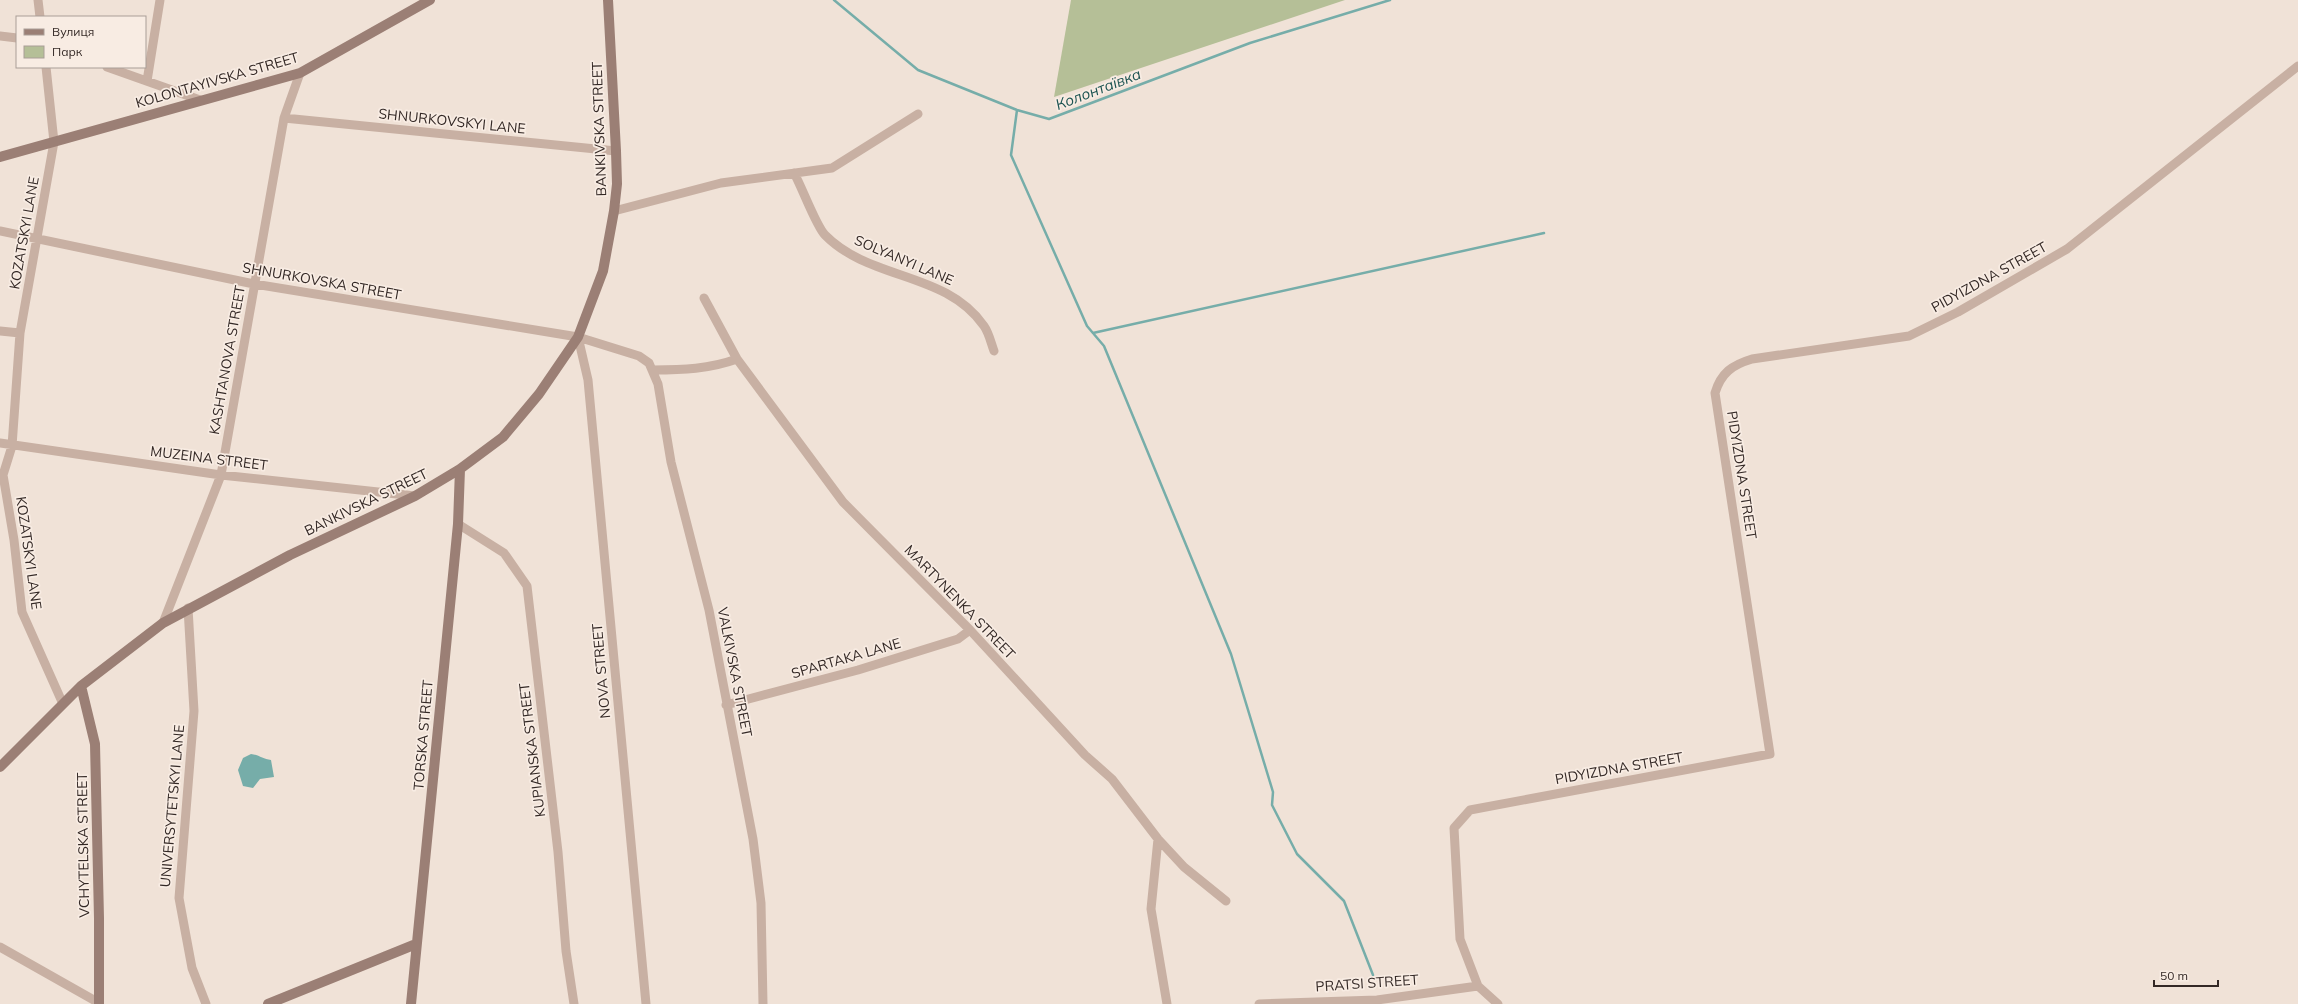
<svg xmlns="http://www.w3.org/2000/svg" width="2298" height="1004" font-family="Mulish,sans-serif">
<style>
.green{fill:#b5bf97}
.water{fill:#76ada9}
.lines{fill:none;stroke-linecap:round;stroke-linejoin:round}
.stream{stroke:#76ada9;stroke-width:2.5}
.street{stroke:#c8b0a3;stroke-width:9}
.secondary{stroke:#9b7f75;stroke-width:10}
.labels{text-anchor:middle;dominant-baseline:central;stroke-width:3.5;stroke-linejoin:round;paint-order:stroke}
.street-label{font-size:14px;fill:#332825;stroke:#f8ece3}
.water-label{font-size:15px;font-style:italic;fill:#1c5351;stroke:#f8ece3}
</style>
<rect width="100%" height="100%" fill="#f0e2d7"/>
<path class="green" d="M 1071,0 L 1345,0 L 1054,97 Z"/>
<path class="water" d="M 251,754 C 259,755 263,759 271,760 L 274,777 L 260,779 L 253,788 L 243,786 L 238,770 L 243,758 Z"/>
<g class="lines">
<path class="stream" d="M 834,0 L 918,70 L 1017,110 L 1049,119 L 1250,43 L 1390,0
M 1017,110 L 1011,155 L 1087,326 L 1104,346 L 1231,654 L 1273,792 L 1272,805 L 1297,854 L 1344,901 L 1373,975
M 1093,333 L 1544,233"/>
<path class="street" d="M 38,0 L 40,17
M 0,36 L 17,38
M 46,67 L 54,142 L 20,333 L 12,446 L 3,475 L 14,540 L 22,612 L 63,704
M 107,67 L 200,100
M 147,81 L 160,0
M 284,118 L 616,151
M 794,173 C 802,187 816,226 825,235 C 870,281 946,271 984,326 C 989,333 991,343 994,351
M 614,211 L 721,183 L 832,168 L 918,114
M 0,231 L 254,284 L 578,337 L 639,356 L 649,363 L 658,384 L 671,462 L 709,610 L 753,839 L 761,903 L 763,1004
M 704,298 L 737,359 L 843,502 L 970,630 L 1085,755 L 1112,779 L 1158,839 L 1184,867 L 1226,901
M 0,331 L 20,333
M 578,337 L 588,380 L 646,1004
M 653,370 C 683,370 709,369 737,359
M 0,443 L 221,475 L 415,496
M 458,524 L 504,553 L 527,586 L 558,852 L 566,951 L 574,1004
M 188,608 L 194,711 L 179,898 L 192,968 L 206,1004
M 163,623 L 221,475 L 284,118 L 300,73
M 726,705 L 858,670 L 958,639 L 970,630
M 1158,839 L 1151,909 L 1167,1004
M 0,947 L 99,1003
M 1259,1004 L 1377,1000 L 1478,986
M 1498,1004 L 1478,986 L 1460,939 L 1454,828 L 1470,810 L 1770,754 L 1715,393 C 1721,373 1732,365 1752,359 L 1909,336 L 1958,312 L 2067,249 L 2298,66"/>
<path class="secondary" d="M 0,157 L 300,73 L 430,0
M 81,686 L 95,744 L 99,918 L 99,1004
M 0,767 L 81,686 L 163,623 L 290,555 L 415,496 L 460,469 L 503,437 L 539,394 L 578,337 L 603,271 L 614,211 L 617,184 L 616,151 L 608,0
M 268,1004 L 416,944
M 411,1004 L 458,524 L 460,469"/>
</g>
<g class="labels">
<g class="street-label">
<text transform="translate(217 80) rotate(-16)">KOLONTAYIVSKA STREET</text>
<text transform="translate(452 121) rotate(6)">SHNURKOVSKYI LANE</text>
<text transform="translate(599 129) rotate(-92)">BANKIVSKA STREET</text>
<text transform="translate(24 233) rotate(-80)">KOZATSKYI LANE</text>
<text transform="translate(904 260) rotate(23)">SOLYANYI LANE</text>
<text transform="translate(1989 277) rotate(-29)">PIDYIZDNA STREET</text>
<text transform="translate(322 281) rotate(10)">SHNURKOVSKA STREET</text>
<text transform="translate(227 360) rotate(-80)">KASHTANOVA STREET</text>
<text transform="translate(209 458) rotate(7)">MUZEINA STREET</text>
<text transform="translate(1742 475) rotate(81)">PIDYIZDNA STREET</text>
<text transform="translate(366 502) rotate(-26)">BANKIVSKA STREET</text>
<text transform="translate(29 553) rotate(82)">KOZATSKYI LANE</text>
<text transform="translate(960 602) rotate(46)">MARTYNENKA STREET</text>
<text transform="translate(846 658) rotate(-16)">SPARTAKA LANE</text>
<text transform="translate(601 671) rotate(-95)">NOVA STREET</text>
<text transform="translate(735 672) rotate(79)">VALKIVSKA STREET</text>
<text transform="translate(423 735) rotate(-85)">TORSKA STREET</text>
<text transform="translate(532 750) rotate(-97)">KUPIANSKA STREET</text>
<text transform="translate(1619 768) rotate(-10)">PIDYIZDNA STREET</text>
<text transform="translate(172 806) rotate(-85)">UNIVERSYTETSKYI LANE</text>
<text transform="translate(83 845) rotate(-91)">VCHYTELSKA STREET</text>
<text transform="translate(1367 983) rotate(-4)">PRATSI STREET</text>
</g>
<g class="water-label">
<text transform="translate(1098 89) rotate(-21)">Колонтаївка</text>
</g>
</g>
<rect x="16" y="16" width="130" height="52" fill="#f8ece3" stroke="#a99e97"/>
<rect x="24" y="29" width="20" height="6" fill="#9b7f75" stroke="#a99e97"/>
<text x="52" y="36" font-size="12" fill="#332825">Вулиця</text>
<rect x="24" y="46" width="20" height="12" fill="#b5bf97" stroke="#a99e97"/>
<text x="52" y="56" font-size="12" fill="#332825">Парк</text>
<path d="M2154 980v6h64v-6" fill="none" stroke="#332825" stroke-width="2"/>
<text x="2160" y="980" font-size="12" fill="#332825" stroke="#f8ece3" stroke-width="3" paint-order="stroke">50 m</text>
</svg>
